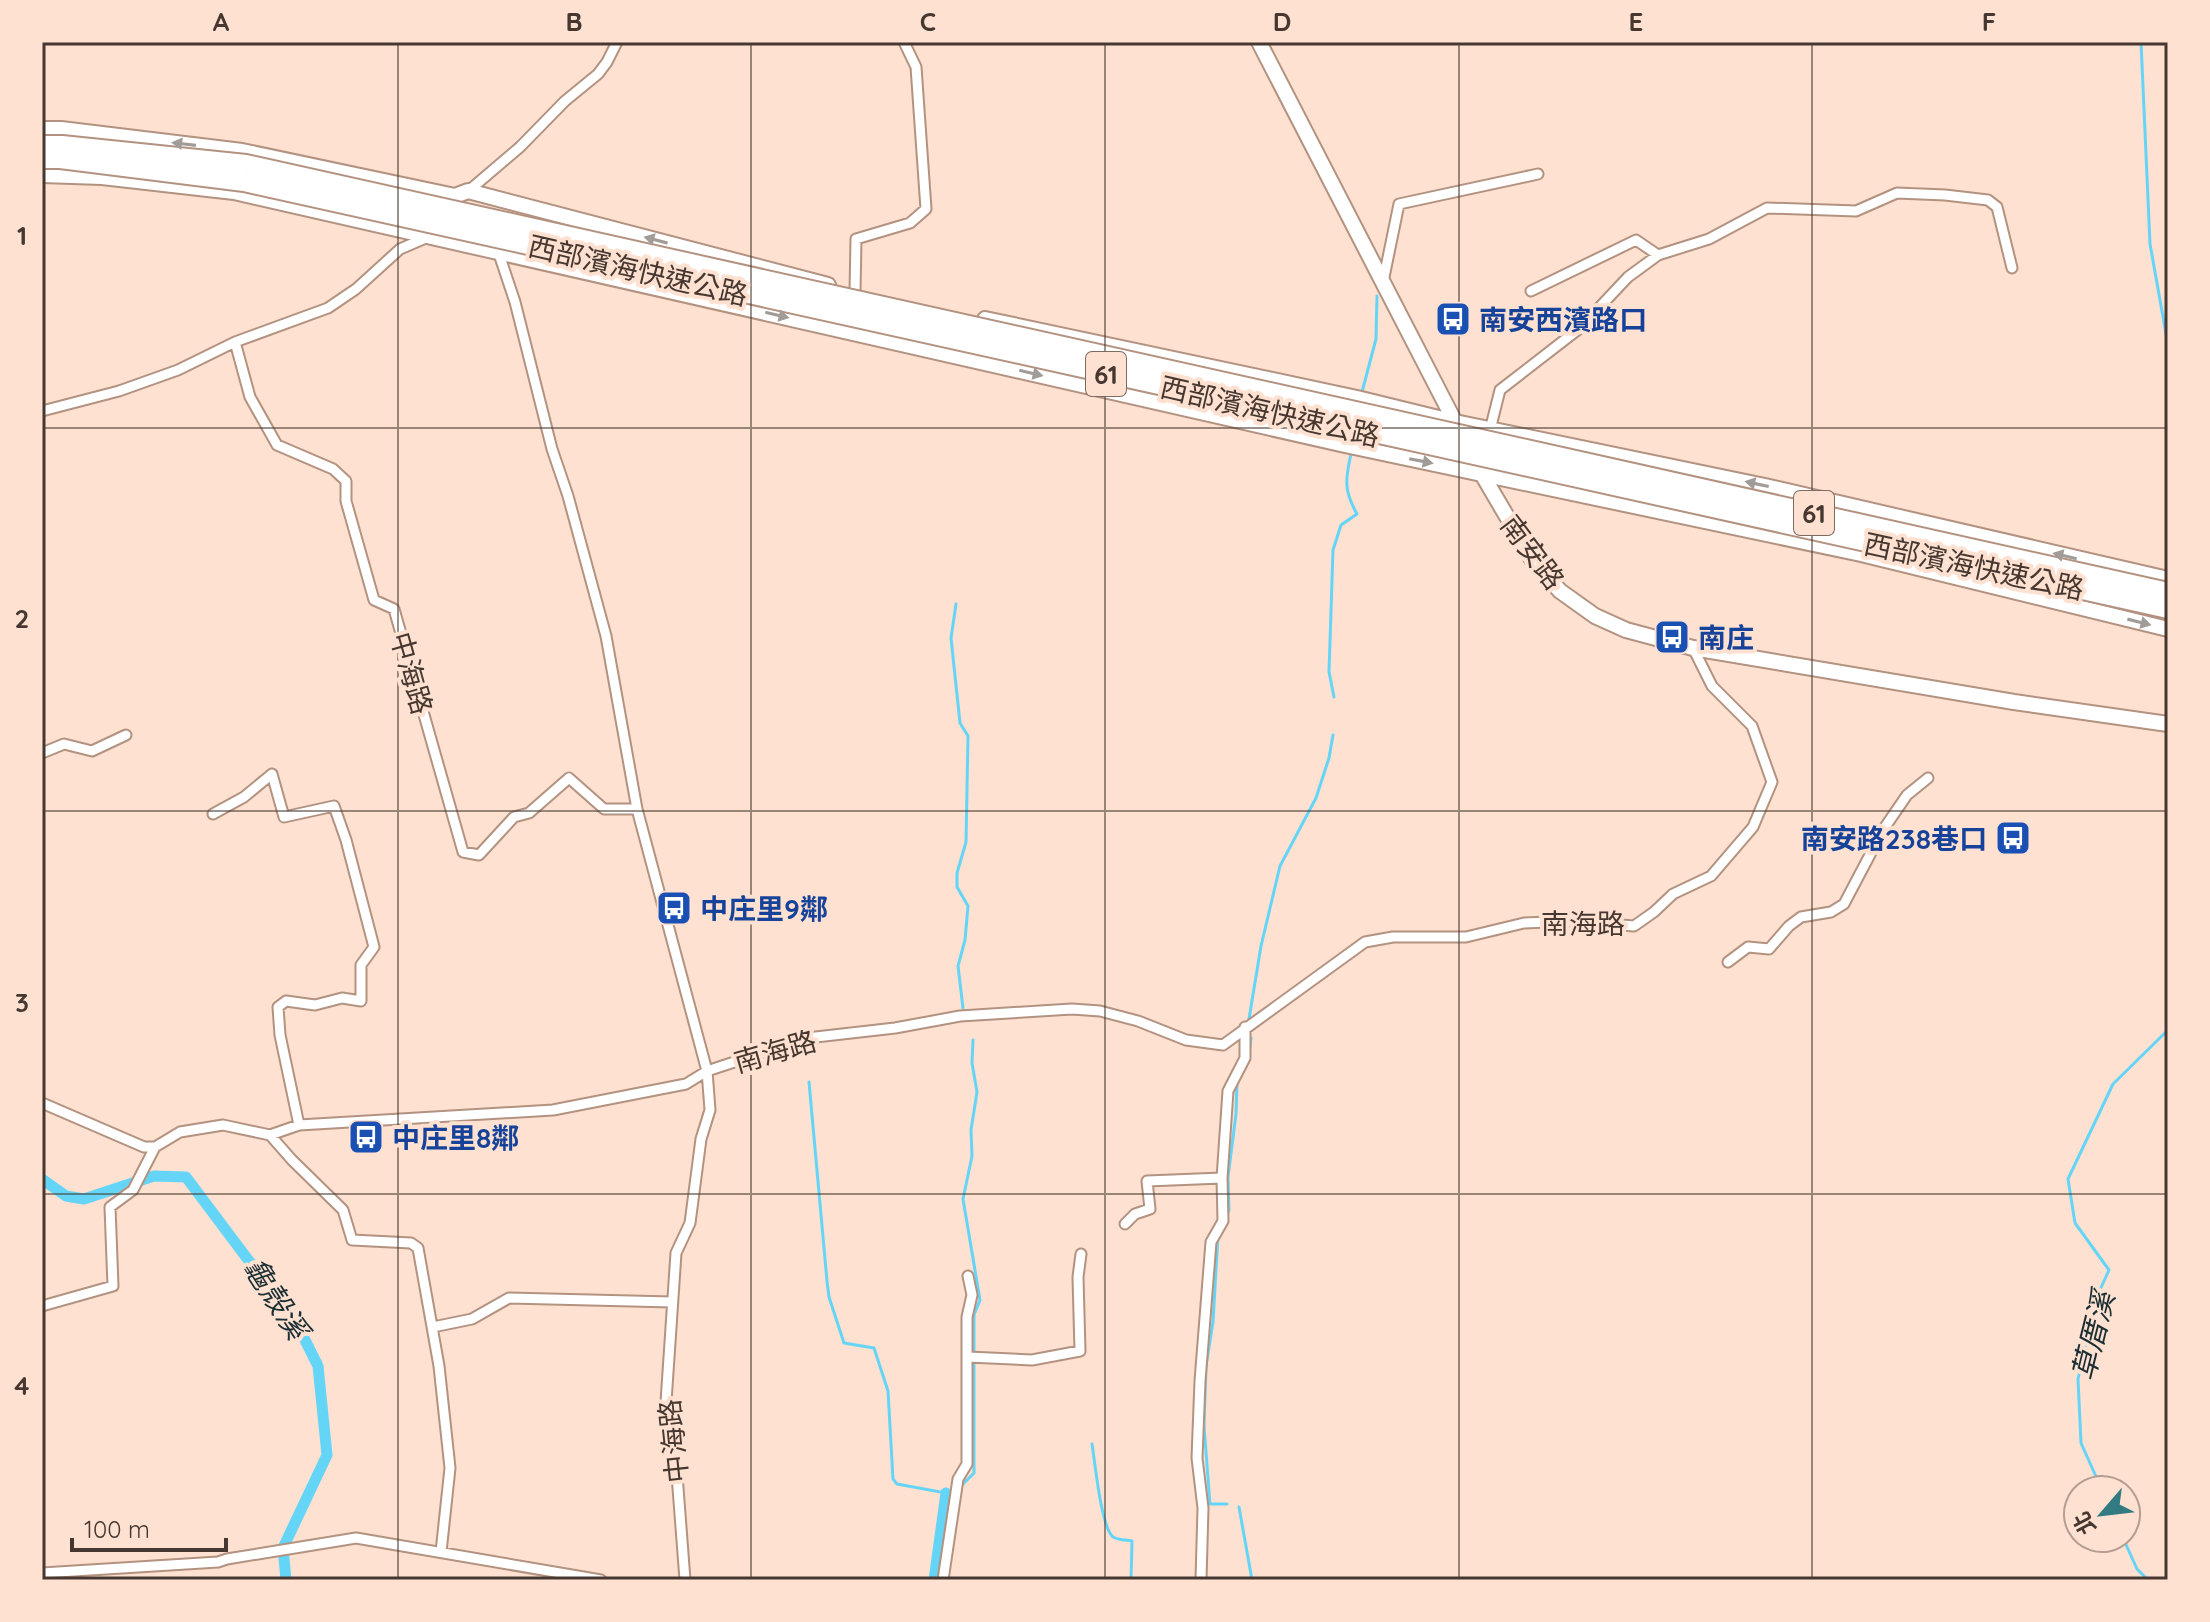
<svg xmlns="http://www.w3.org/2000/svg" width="2210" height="1622" font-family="Quicksand,'Noto Sans TC',sans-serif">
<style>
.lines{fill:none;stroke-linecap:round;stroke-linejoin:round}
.stream{stroke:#65d5f7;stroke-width:3}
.canal{stroke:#65d5f7;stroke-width:11}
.street-casing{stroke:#b39280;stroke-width:13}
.secondary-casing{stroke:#b39280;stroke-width:18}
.street{stroke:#fff;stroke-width:9}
.secondary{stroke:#fff;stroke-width:14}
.highway-bridge-casing{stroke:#b39280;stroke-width:22;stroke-linecap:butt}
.highway-bridge{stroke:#fff;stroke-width:18}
.oneway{fill:#a29c98}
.grid{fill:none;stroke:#463830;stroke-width:2;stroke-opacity:0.55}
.labels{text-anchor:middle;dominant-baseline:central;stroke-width:8;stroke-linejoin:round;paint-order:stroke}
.shield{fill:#fee1d1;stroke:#7d6b60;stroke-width:2}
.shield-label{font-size:26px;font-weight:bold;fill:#463830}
.street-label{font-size:28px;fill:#463830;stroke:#fee1d1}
.transit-label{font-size:28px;font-weight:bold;fill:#164399;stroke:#fee1d1;text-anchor:start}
.water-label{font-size:30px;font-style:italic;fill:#1a2e34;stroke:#fee1d1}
.neatline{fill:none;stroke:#463830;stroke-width:3}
.grid-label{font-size:26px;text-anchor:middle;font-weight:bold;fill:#463830}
</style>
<rect width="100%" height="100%" fill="#fee1d1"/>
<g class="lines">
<path class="stream" d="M 2141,42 L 2150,244 L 2168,345
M 1362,392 L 1376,339 L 1377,296
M 956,604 L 951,638 L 960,723 L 968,736 L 966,842 L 957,873 L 957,887 L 968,906 L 965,940 L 958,966 L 963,1008
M 1334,697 L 1329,672 L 1333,550 L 1341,525 L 1357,514 C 1344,491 1345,480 1351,454
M 1248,1025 L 1261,946 L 1280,866 L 1316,798 L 1329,758 L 1333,735
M 973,1040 L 972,1063 L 977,1092 L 971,1130 L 972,1156 L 963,1199 L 980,1300 L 974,1315 L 974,1352
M 1249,1054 L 1251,1038
M 809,1082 L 827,1281 L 829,1297 L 844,1343 L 874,1348 L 888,1391 L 893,1479 L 897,1484 L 946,1493 L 954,1489
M 1226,1217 L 1229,1210 L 1228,1177 L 1236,1114 L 1237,1083
M 1218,1235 L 1213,1322 L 1206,1366 L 1204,1426 L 1210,1504 L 1227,1504
M 1092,1444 C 1095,1462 1101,1527 1113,1537 C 1118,1540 1126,1540 1132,1541 L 1131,1580
M 961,1486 L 974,1473 L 974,1364
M 2102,1490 L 2081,1443 L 2078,1379 L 2099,1292 L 2109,1270 L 2075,1223 L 2068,1179 L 2113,1084 L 2168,1030
M 1239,1507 L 1252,1580
M 2123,1538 L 2137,1569 L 2148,1580"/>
<path class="canal" d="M 42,1179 L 66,1196 L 84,1199 L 154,1176 L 186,1177 L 249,1261 L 285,1300 L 318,1366 L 327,1455 L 283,1548 L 286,1580
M 934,1580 L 946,1493"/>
<defs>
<path id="street" d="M 466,193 L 520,147 L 565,101 L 598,74 L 607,62 L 617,42
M 498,251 L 515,302 L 552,449 L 568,496 L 606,636 L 637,809 L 707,1071 L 710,1110 L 701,1139 L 690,1223 L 676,1253 L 666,1402 L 673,1422 L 685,1580
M 1383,282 L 1399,204 L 1538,174
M 1531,291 L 1636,240 L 1658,255
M 855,292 L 856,239 L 910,223 L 926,209 L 916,67 L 904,42
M 235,342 L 250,397 L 277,445 L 333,469 L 346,481 L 346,501 L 374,600 L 394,609 L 463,852 L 479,855 L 514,817 L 529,813 L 569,778 L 604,809 L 637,809
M 42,411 L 119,391 L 178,370 L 235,342 L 328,308 L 356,289 L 400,249 L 428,237
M 1489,434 L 1500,390 L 1580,328 L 1628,277 L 1658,255 L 1709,239 L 1767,208 L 1856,211 L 1897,193 L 1945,195 L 1988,200 L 1997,207 L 2012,268
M 42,753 L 64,744 L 92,751 L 126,735
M 213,814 L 244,797 L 272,774 L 284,817 L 334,806 L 346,840 L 374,947 L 361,965 L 361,1001 L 342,998 L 315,1005 L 286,1001 L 278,1007 L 280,1035 L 299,1125
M 1728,962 L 1748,947 L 1769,949 L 1789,926 L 1801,917 L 1831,912 L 1844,904 L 1883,830 L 1907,795 L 1928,778
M 42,1103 L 144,1147 L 155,1147 L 180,1132 L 223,1125 L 270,1135 L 299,1125 L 553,1110 L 686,1084 L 707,1071 L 807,1038 L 895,1028 L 960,1016 L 1072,1009 L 1100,1011 L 1138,1021 L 1186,1040 L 1223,1045 L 1365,942 L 1393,937 L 1466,937 L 1524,923 L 1572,921 L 1634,926 L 1654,912 L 1673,894 L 1711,876 L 1753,827 L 1772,782 L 1752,726 L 1712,686 L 1693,648
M 270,1135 L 292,1160 L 343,1210 L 352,1240 L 411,1243 L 418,1248 L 439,1366 L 450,1468 L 441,1552
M 1125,1224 L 1135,1214 L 1150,1209 L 1147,1181 L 1222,1178
M 42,1306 L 113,1286 L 110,1207 L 133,1190 L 155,1147
M 433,1327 L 472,1319 L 509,1298 L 672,1302
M 968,1357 L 1032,1360 L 1080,1351 L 1078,1277 L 1081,1254
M 42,1573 L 218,1562 L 227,1559 L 356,1538 L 601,1580
M 943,1580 L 958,1479 L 967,1464 L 967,1317 L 972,1295 L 968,1276
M 1201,1580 L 1203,1508 L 1197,1458 L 1200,1381 L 1211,1242 L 1223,1221 L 1222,1178 L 1228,1091 L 1245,1058 L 1245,1027"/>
<path id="secondary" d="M 1259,42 L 1457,426
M 42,129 L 61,129 L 242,151 L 455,196 L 468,191 L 828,285
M 42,175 L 102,177 L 234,192 L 1345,445 L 1861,554 L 2168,629
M 985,319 L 1357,398 L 1455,422 L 1765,486 L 2168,579
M 1479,469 L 1533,561 L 1560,591 L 1595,616 L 1626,630 L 1693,648 L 2014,702 L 2168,724"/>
</defs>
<use href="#street" class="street-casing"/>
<use href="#secondary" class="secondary-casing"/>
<use href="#street" class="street"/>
<use href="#secondary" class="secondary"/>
<defs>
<path id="highway-bridge" d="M 42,145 L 62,145 L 246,164 L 2168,592
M 42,159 L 60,159 L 244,182 L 2168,609"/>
</defs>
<use href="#highway-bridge" class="highway-bridge-casing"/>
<use href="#highway-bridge" class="highway-bridge"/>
</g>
<defs><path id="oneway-solid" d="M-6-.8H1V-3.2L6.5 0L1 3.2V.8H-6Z" transform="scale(2)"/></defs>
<g class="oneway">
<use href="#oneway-solid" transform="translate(184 144) rotate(-173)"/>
<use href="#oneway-solid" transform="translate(656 240) rotate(-165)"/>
<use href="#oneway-solid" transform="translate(777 315) rotate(13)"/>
<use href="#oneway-solid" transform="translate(1031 373) rotate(13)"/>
<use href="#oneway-solid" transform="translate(1421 461) rotate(11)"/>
<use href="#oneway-solid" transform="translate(1757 484) rotate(-168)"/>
<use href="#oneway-solid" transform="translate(2065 556) rotate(-167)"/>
<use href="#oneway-solid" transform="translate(2139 622) rotate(14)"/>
</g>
<path class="grid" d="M 398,42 L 398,1580M 751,42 L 751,1580M 1105,42 L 1105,1580M 1459,42 L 1459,1580M 1812,42 L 1812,1580M 42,428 L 2168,428M 42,811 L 2168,811M 42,1194 L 2168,1194"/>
<defs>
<symbol id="bus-square" viewBox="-11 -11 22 22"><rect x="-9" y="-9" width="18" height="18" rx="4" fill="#1a4fb4" stroke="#fee1d1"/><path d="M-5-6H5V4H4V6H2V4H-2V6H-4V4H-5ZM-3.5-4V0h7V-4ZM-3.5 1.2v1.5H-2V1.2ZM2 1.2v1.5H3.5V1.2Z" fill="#fff"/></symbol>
</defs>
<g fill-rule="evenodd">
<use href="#bus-square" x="1433" y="299" width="40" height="40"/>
<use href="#bus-square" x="1652" y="617" width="40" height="40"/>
<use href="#bus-square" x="1993" y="818" width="40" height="40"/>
<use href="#bus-square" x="654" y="888" width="40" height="40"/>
<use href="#bus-square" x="346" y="1117" width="40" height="40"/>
</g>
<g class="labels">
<g class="shield">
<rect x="1086" y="352" width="40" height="44" rx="6"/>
<rect x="1794" y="491" width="40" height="44" rx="6"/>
</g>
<g class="shield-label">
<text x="1106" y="374">61</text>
<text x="1814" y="513">61</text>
</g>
<g class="street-label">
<text transform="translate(638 270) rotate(13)">西部濱海快速公路</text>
<text transform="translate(1270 411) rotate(13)">西部濱海快速公路</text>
<text transform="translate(1533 552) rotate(53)">南安路</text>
<text transform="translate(1974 566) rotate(12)">西部濱海快速公路</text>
<text transform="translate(412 673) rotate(74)">中海路</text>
<text x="1583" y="923">南海路</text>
<text transform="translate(775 1051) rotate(-16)">南海路</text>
<text transform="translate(673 1441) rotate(-96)">中海路</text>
</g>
<g class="transit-label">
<text x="1479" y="319">南安西濱路口</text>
<text x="1698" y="637">南庄</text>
<text x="1987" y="838" text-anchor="end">南安路238巷口</text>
<text x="700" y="908">中庄里9鄰</text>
<text x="392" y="1137">中庄里8鄰</text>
</g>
<g class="water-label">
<text transform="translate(276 1298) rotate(57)">龜殼溪</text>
<text transform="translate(2093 1336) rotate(-76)">草厝溪</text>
</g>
</g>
<rect width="2210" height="1622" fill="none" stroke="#fee1d1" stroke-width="88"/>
<g transform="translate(2102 1514) rotate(242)"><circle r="38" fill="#fee1d1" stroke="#b49d91" stroke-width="2"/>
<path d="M0-6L14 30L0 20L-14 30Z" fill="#337b83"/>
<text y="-12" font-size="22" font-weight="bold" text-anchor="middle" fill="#463830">北</text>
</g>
<path d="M72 1538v12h154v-12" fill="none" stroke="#463830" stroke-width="4"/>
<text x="84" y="1538" font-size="24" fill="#463830" stroke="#fee1d1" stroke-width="6" paint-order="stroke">100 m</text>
<rect x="44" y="44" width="2122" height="1534" class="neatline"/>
<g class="grid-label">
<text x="221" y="31">A</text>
<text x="574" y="31">B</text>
<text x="928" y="31">C</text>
<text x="1282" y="31">D</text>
<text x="1636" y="31">E</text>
<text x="1989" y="31">F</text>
<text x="22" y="245">1</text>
<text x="22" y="628">2</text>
<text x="22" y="1012">3</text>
<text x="22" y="1395">4</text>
</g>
</svg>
